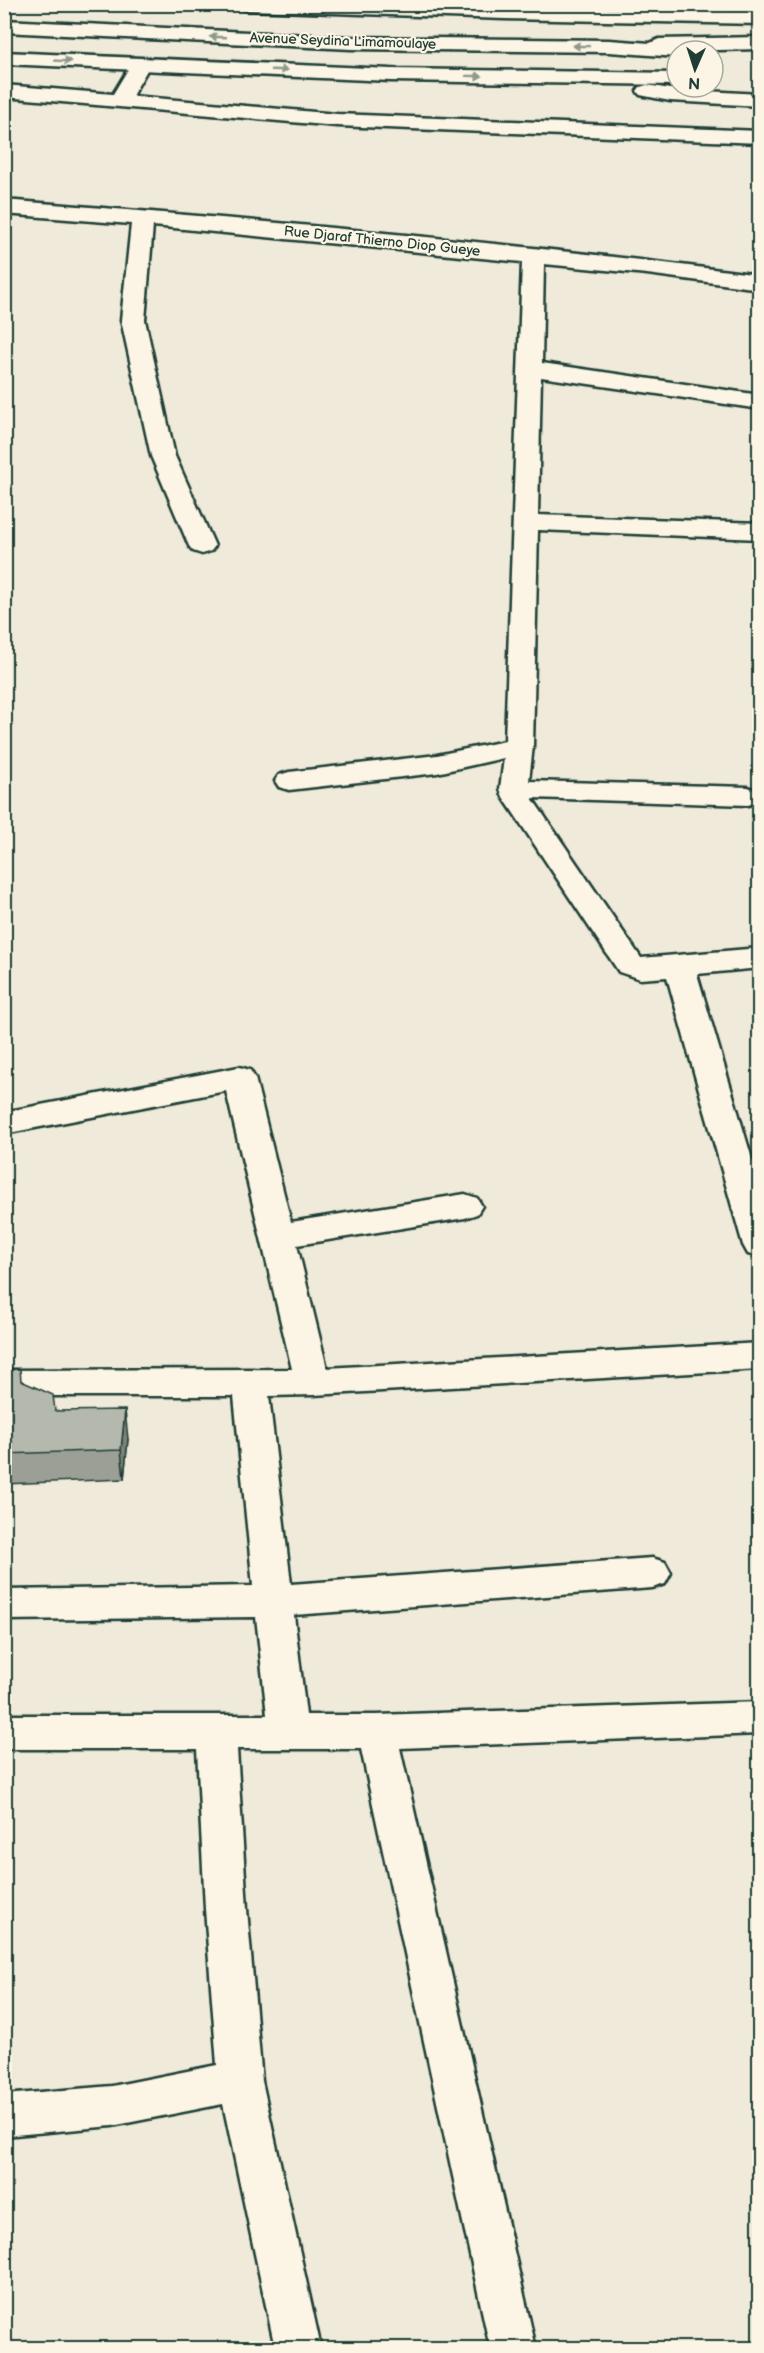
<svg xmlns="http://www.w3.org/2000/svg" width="764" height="2353" font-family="'Balsamiq Sans',sans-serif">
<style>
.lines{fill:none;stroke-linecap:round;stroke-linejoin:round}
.minor-casing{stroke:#1f3d34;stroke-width:5}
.highway-casing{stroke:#1f3d34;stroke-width:5}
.minor{fill:#fcf5e5;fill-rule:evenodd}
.highway{fill:#fcf5e5;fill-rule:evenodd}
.wall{fill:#9c9f95;stroke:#1f3d34;stroke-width:1.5}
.shaded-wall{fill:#7f8279;stroke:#1f3d34;stroke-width:1.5}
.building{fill:#b5b9ad;stroke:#1f3d34;stroke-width:1.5}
.oneway{fill:#8e998c}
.labels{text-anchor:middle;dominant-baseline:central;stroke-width:4.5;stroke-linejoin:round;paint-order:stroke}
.far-street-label{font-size:14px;fill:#1f3d34;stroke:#fcf5e5}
</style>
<rect width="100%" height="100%" fill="#efeada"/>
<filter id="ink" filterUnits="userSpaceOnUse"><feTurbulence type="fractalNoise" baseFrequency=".0167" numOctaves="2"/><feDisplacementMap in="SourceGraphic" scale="12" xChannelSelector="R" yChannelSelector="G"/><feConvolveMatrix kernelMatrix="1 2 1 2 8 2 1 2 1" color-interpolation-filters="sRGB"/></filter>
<g filter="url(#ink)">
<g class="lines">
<defs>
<path id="minor" d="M 237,4 L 429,4 L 760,12 L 760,24 L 504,19 L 246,10 L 239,8 Z
M 140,59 L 147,61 L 150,65 L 132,96 L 337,114 L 760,131 L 760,143 L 337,126 L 4,97 L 4,85 L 113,94 L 133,61 Z
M 4,200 C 256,220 509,242 760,275 L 760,289 L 647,274 L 544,264 L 542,363 L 760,395 L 760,409 L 541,377 L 538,515 L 760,523 L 760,539 L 538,530 L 533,746 L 529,781 L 748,787 L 760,792 L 758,802 L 748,805 L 532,798 L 641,958 L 760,948 L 760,968 L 697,974 L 760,1186 L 760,1257 L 748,1254 L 743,1245 L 667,977 L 640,979 L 619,972 L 503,797 L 500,789 L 504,758 L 437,773 L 289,790 L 279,787 L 275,781 L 279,775 L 289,772 L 437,755 L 505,741 L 522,262 L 153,226 L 145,320 L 175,456 L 215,546 L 211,551 L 202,554 L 193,551 L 189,546 L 151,456 L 121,320 L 131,224 L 4,214 Z
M 239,1067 L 250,1070 L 255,1078 L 291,1222 L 465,1194 L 477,1198 L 482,1206 L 477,1214 L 465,1218 L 297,1245 L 327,1368 L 760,1343 L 760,1369 L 313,1395 L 269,1396 L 291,1584 L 652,1558 L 665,1562 L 671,1573 L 665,1584 L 652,1588 L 294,1615 L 306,1715 L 377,1715 L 760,1702 L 760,1734 L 400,1748 L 536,2348 L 490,2348 L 361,1749 L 237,1749 L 247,1909 L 262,2081 L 321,2348 L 275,2348 L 223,2104 L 112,2126 L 4,2136 L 4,2095 L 112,2086 L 217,2065 L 205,1909 L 197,1749 L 4,1749 L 4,1715 L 267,1715 L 256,1617 L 4,1620 L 4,1590 L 253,1586 L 234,1396 L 4,1396 L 4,1370 L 292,1369 L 226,1091 L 4,1134 L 4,1112 Z"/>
<path id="highway" d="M 4,20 L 351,37 L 609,40 L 650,43 L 659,39 L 760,37 L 760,49 L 677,51 L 677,57 L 609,52 L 351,49 L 4,32 Z
M 4,52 L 391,69 L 677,73 L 677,85 L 391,81 L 4,64 Z
M 647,85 L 670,89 L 760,94 L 760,106 L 670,101 L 640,95 L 637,91 L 640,87 Z"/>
</defs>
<use href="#minor" class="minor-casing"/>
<use href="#highway" class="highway-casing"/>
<use href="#minor" class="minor"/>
<use href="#highway" class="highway"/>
</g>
<path class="wall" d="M 701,4 L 734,4 L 734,6 Z
M 737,4 L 759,4 L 759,8 L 737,6 Z
M 4,1370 L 22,1381 L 55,1411 L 128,1439 L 124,1479 L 4,1484 Z"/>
<path class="shaded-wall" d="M 125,1410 L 128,1439 L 124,1479 L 121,1450 Z"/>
<path class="building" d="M 20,1369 L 21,1381 L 53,1395 L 55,1411 L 125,1410 L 121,1450 L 4,1454 L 4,1370 Z"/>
<defs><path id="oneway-solid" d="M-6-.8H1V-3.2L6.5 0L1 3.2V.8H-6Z" transform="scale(1.5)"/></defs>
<g class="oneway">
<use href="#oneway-solid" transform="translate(218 37) rotate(-178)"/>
<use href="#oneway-solid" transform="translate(581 46) rotate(-179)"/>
<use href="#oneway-solid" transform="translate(63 61) rotate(3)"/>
<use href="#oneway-solid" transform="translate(279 70) rotate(2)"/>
<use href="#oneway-solid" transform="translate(474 76) rotate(1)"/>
</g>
</g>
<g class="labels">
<g class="far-street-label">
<text transform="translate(343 41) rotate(2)">Avenue Seydina Limamoulaye</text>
<text transform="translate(382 241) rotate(6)">Rue Djaraf Thierno Diop Gueye</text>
</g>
</g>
<rect width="764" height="2353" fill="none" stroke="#fcf5e5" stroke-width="24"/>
<rect x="12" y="12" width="740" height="2329" fill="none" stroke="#1f3d34" stroke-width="2" filter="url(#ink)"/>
<g transform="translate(695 69) rotate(183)"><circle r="28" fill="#fcf5e5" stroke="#a4ab9e" stroke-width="1.5"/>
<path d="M0-4.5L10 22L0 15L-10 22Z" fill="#1f3d34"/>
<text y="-9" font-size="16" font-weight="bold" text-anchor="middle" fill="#1f3d34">N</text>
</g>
</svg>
